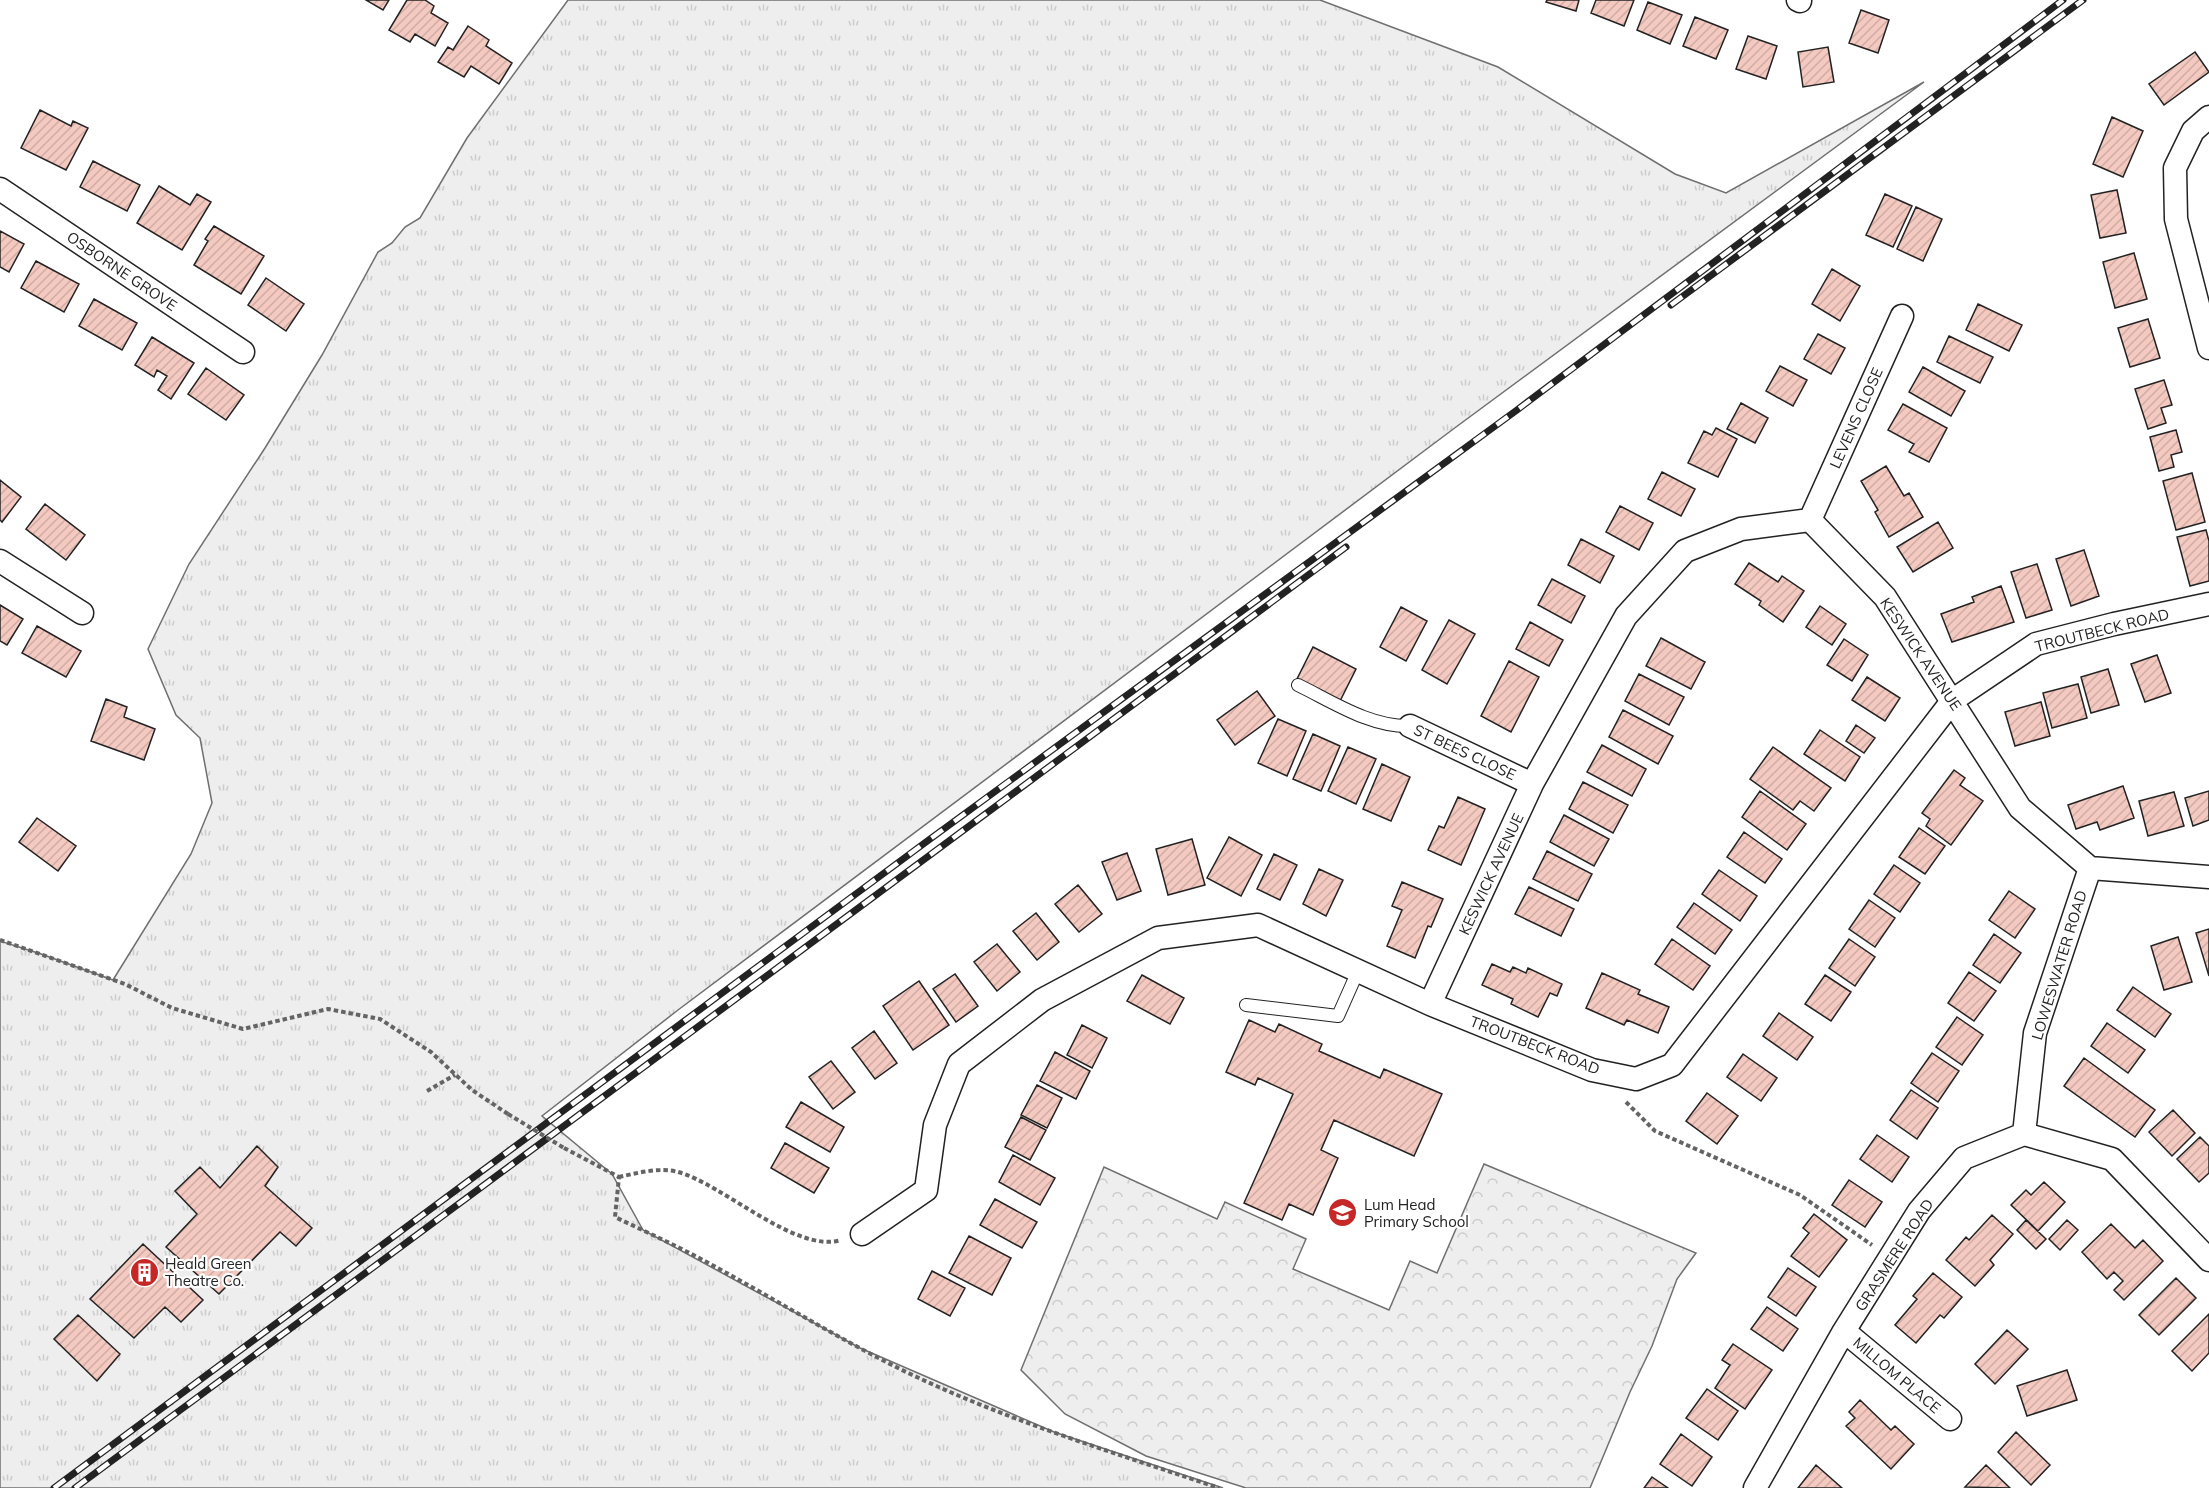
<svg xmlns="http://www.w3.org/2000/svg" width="2209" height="1488" font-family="Mulish,sans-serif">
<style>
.grass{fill:url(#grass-tufts);stroke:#6f6f6f;stroke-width:1.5}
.park{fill:url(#park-crowns);stroke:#6f6f6f;stroke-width:1.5}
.building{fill:url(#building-hatch);stroke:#222;stroke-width:1.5}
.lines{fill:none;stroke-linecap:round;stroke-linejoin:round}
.service-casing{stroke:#222;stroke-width:14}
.minor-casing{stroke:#222;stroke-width:25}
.path{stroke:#646464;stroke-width:4;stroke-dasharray:4.5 3;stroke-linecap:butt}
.service{stroke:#fff;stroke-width:12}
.minor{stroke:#fff;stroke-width:22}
.rail-casing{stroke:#222;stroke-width:7}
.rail{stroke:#fff;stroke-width:4.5;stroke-dasharray:14;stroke-linecap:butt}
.path-bridge{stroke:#646464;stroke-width:4;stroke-dasharray:4.5 3;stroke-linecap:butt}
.labels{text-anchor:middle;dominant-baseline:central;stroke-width:4.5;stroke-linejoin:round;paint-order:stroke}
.street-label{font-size:15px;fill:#222;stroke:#fff}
.poi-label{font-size:15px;fill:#222;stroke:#fff;text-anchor:start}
</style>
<defs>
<pattern id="grass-tufts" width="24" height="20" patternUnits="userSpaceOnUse" patternTransform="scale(1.5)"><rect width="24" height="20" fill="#eee"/><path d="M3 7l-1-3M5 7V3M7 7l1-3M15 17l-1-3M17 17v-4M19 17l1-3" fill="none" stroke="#ccc"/></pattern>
<pattern id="park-crowns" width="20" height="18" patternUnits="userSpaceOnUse" patternTransform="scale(1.5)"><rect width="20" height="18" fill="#eee"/><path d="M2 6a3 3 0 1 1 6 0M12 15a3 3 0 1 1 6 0" fill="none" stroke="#ccc"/></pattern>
<pattern id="building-hatch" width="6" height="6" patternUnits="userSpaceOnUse" patternTransform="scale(1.5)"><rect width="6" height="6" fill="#f3c9c0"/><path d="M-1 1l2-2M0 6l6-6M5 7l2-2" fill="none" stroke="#d0aca5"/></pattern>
</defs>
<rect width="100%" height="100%" fill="#fff"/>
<path class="grass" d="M 568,0 L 1320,0 L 1498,67 L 1675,174 L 1726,193 L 1924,82 L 1456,427 L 678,1010 L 542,1116 L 612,1174 L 643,1230 L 860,1348 L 1054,1432 L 1223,1488 L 0,1488 L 0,941 L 41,954 L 113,980 L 191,854 L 212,803 L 200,738 L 176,715 L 148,649 L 189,564 L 265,448 L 322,355 L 378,252 L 392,243 L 405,227 L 420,218 L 467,138 Z"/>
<path class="park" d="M 1484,1164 L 1696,1253 L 1677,1279 L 1652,1346 L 1630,1392 L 1590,1488 L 1246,1488 L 1146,1456 L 1065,1414 L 1021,1370 L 1104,1167 L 1217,1219 L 1225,1202 L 1306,1239 L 1293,1269 L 1389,1310 L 1410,1261 L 1437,1273 Z"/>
<path class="building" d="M 366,0 L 389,0 L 383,10 Z
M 407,0 L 425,0 L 434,6 L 431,13 L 448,23 L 435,46 L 415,34 L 410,42 L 389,30 Z
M 1547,0 L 1579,0 L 1576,11 L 1546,2 Z
M 1596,0 L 1634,0 L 1624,26 L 1591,13 Z
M 1648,2 L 1682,15 L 1670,44 L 1637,30 Z
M 1861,10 L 1889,20 L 1878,53 L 1849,43 Z
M 1695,17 L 1728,30 L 1716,59 L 1683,46 Z
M 468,26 L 489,40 L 486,46 L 512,63 L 499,84 L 471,66 L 464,77 L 438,62 L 448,47 L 453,50 Z
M 1748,36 L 1777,46 L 1766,79 L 1736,69 Z
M 1828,47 L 1834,82 L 1803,87 L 1798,52 Z
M 2195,52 L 2209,72 L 2164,105 L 2149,84 Z
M 40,110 L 71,126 L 73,121 L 88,128 L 66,170 L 21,148 Z
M 2112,117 L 2143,131 L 2123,177 L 2093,164 Z
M 93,161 L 140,185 L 127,211 L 80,187 Z
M 159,186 L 190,205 L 197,194 L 211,202 L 182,250 L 137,223 Z
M 2117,190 L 2126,233 L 2100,238 L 2091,195 Z
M 1885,194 L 1912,206 L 1893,247 L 1866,235 Z
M 1916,207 L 1942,219 L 1923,261 L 1897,249 Z
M 214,226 L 264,256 L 241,294 L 194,265 L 208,241 L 205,239 Z
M 0,231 L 24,244 L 9,272 L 0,267 Z
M 2134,253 L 2147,299 L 2115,308 L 2103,262 Z
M 36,261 L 79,284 L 64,312 L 21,288 Z
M 1832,269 L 1860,286 L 1840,321 L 1812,304 Z
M 266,278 L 304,304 L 286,331 L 248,305 Z
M 94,299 L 137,323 L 122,350 L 79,326 Z
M 1978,304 L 2022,325 L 2009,351 L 1966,330 Z
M 2148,319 L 2160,358 L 2130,367 L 2118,328 Z
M 1818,334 L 1845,348 L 1831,374 L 1804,359 Z
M 1949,336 L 1993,357 L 1980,383 L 1937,362 Z
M 152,337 L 194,363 L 171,399 L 158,390 L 167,376 L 157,370 L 154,377 L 135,365 Z
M 1780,366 L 1807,380 L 1793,406 L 1766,391 Z
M 1923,367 L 1965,391 L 1951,416 L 1909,392 Z
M 206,368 L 244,395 L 226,420 L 188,394 Z
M 2164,380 L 2172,405 L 2161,408 L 2166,423 L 2148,429 L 2135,389 Z
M 1741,403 L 1768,418 L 1755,443 L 1727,429 Z
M 1903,404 L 1947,428 L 1929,462 L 1909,452 L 1914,444 L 1888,430 Z
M 1716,428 L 1737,439 L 1718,477 L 1688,463 L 1704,431 L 1712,435 Z
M 2176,430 L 2182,452 L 2171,455 L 2174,467 L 2159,471 L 2150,437 Z
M 1886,466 L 1904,496 L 1909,493 L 1923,517 L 1889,537 L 1875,512 L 1878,510 L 1861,481 Z
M 1662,472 L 1695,489 L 1681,516 L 1648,499 Z
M 2192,473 L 2205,522 L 2176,530 L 2163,481 Z
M 0,480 L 21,497 L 2,522 L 0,520 Z
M 45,504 L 85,535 L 66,560 L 26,529 Z
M 1620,506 L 1653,523 L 1639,550 L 1606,532 Z
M 1938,522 L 1953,548 L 1913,572 L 1897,547 Z
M 2206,530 L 2209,541 L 2209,581 L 2190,586 L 2177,537 Z
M 1581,539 L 1614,556 L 1600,583 L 1568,565 Z
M 2084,550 L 2099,596 L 2071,606 L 2056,559 Z
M 1749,563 L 1778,582 L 1782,576 L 1804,591 L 1783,622 L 1759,605 L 1761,601 L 1735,584 Z
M 2037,564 L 2052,610 L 2026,618 L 2011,572 Z
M 1552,579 L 1585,596 L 1571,623 L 1538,605 Z
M 2001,586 L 2014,622 L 1952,642 L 1941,614 L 1974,602 L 1972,597 Z
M 0,605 L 23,619 L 7,645 L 0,641 Z
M 1820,606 L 1846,624 L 1832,645 L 1806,627 Z
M 1401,607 L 1427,621 L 1406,661 L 1380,647 Z
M 1449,620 L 1475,634 L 1447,684 L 1422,670 Z
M 1530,622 L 1563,640 L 1549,666 L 1516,649 Z
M 37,626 L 81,651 L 66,677 L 22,653 Z
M 1661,638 L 1705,662 L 1691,689 L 1646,666 Z
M 1844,639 L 1868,655 L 1852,681 L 1827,665 Z
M 1313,647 L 1356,669 L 1340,701 L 1297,679 Z
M 2157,655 L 2171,693 L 2145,702 L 2131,664 Z
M 1509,661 L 1539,677 L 1511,732 L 1481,716 Z
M 2108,669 L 2119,705 L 2091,713 L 2081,677 Z
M 1639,674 L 1684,697 L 1669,725 L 1625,701 Z
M 1867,677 L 1900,698 L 1885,721 L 1852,700 Z
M 2078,684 L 2087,718 L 2052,728 L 2043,693 Z
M 1257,691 L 1275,716 L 1235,745 L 1217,720 Z
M 106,699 L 127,707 L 124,717 L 155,729 L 144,760 L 91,741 Z
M 2041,702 L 2050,736 L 2015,746 L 2005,712 Z
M 1623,710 L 1673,736 L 1658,764 L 1609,737 Z
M 1278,719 L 1306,731 L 1287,776 L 1258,763 Z
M 1856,725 L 1875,738 L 1864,753 L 1846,741 Z
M 1820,730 L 1860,757 L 1845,781 L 1804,754 Z
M 1313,734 L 1340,746 L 1321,791 L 1293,779 Z
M 1602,745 L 1646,769 L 1632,796 L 1587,772 Z
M 1348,747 L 1376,759 L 1356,804 L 1328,791 Z
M 1773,747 L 1831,788 L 1814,811 L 1800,801 L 1793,810 L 1750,779 Z
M 1382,764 L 1410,777 L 1391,821 L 1363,809 Z
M 1954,770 L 1965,778 L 1960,785 L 1983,801 L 1951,845 L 1926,826 L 1930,819 L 1922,813 Z
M 1583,782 L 1628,805 L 1613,833 L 1569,809 Z
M 2123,786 L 2134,818 L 2100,830 L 2097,822 L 2076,829 L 2068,805 Z
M 1760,791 L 1806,824 L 1787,850 L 1742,817 Z
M 2209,791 L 2209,820 L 2193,826 L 2185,798 Z
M 2174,792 L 2184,826 L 2148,836 L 2139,801 Z
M 1458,797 L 1485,809 L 1461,865 L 1428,850 L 1439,826 L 1444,828 Z
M 1564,815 L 1609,839 L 1594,866 L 1550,842 Z
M 37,818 L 76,846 L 58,871 L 19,842 Z
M 1919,828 L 1945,846 L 1925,874 L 1899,857 Z
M 1744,832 L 1782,859 L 1765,883 L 1727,857 Z
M 1229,837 L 1262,855 L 1241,896 L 1207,878 Z
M 1192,839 L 1205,885 L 1168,895 L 1156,849 Z
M 1547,851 L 1592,874 L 1578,901 L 1533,879 Z
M 1127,853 L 1141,891 L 1117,900 L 1102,862 Z
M 1274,854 L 1297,865 L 1280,900 L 1257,889 Z
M 1894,865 L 1920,883 L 1900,912 L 1874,894 Z
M 1319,869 L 1343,880 L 1326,916 L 1303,904 Z
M 1719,870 L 1757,896 L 1740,921 L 1702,894 Z
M 1402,882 L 1443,899 L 1431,927 L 1428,926 L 1415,958 L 1387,946 L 1402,910 L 1392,906 Z
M 1078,885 L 1102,914 L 1079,932 L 1055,904 Z
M 1529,887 L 1574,909 L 1561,936 L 1515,914 Z
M 2009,891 L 2035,909 L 2015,938 L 1989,920 Z
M 1869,900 L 1895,918 L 1875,947 L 1849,929 Z
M 1694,903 L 1732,930 L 1715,954 L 1677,927 Z
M 1036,913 L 1059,942 L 1037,960 L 1013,931 Z
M 2209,929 L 2209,976 L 2196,933 Z
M 1994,934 L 2021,953 L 2000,983 L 1973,965 Z
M 2178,937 L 2192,982 L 2164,990 L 2151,946 Z
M 1672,939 L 1710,966 L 1693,990 L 1655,964 Z
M 1849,939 L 1875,957 L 1855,986 L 1829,968 Z
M 997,944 L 1020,972 L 997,991 L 974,962 Z
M 1492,964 L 1510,972 L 1513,967 L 1526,973 L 1528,968 L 1562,984 L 1557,996 L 1550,993 L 1538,1017 L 1511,1004 L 1513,999 L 1482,985 Z
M 1969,972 L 1996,991 L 1974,1021 L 1948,1003 Z
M 1602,973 L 1640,990 L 1638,994 L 1669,1007 L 1658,1033 L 1627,1020 L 1624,1025 L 1586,1008 Z
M 955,974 L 978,1006 L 956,1022 L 933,989 Z
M 1142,975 L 1184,998 L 1170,1024 L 1127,1001 Z
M 1825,975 L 1851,992 L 1831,1021 L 1805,1004 Z
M 919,981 L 949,1025 L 913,1050 L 883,1006 Z
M 2133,987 L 2171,1014 L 2155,1037 L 2117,1010 Z
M 1779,1013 L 1813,1037 L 1797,1060 L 1763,1036 Z
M 1957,1017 L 1983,1035 L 1962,1065 L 1936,1047 Z
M 1249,1020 L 1275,1032 L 1279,1024 L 1322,1044 L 1319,1051 L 1380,1078 L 1384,1069 L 1442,1094 L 1414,1156 L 1334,1120 L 1321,1150 L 1338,1158 L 1313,1215 L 1289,1204 L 1282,1220 L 1244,1203 L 1293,1094 L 1258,1078 L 1255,1085 L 1226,1072 Z
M 2107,1023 L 2145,1050 L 2128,1073 L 2091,1046 Z
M 1082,1025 L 1107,1038 L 1092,1068 L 1067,1055 Z
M 874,1031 L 897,1063 L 875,1079 L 852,1048 Z
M 1055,1052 L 1090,1071 L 1076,1099 L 1040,1081 Z
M 1932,1053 L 1959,1071 L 1938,1102 L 1911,1083 Z
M 1743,1054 L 1777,1078 L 1761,1101 L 1727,1077 Z
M 2084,1058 L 2155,1110 L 2135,1137 L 2064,1086 Z
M 831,1061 L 855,1092 L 833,1109 L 809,1077 Z
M 1037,1085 L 1062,1098 L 1047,1128 L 1021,1115 Z
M 1911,1090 L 1938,1108 L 1917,1139 L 1890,1120 Z
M 1707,1093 L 1738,1116 L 1717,1144 L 1686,1121 Z
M 801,1102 L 844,1127 L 830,1152 L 786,1127 Z
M 2173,1110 L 2195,1133 L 2172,1156 L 2149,1132 Z
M 1021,1117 L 1046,1130 L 1030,1160 L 1005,1147 Z
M 1877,1135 L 1909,1157 L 1892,1182 L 1860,1159 Z
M 2200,1137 L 2209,1146 L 2209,1173 L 2199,1182 L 2177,1159 Z
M 785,1143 L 829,1168 L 814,1193 L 771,1168 Z
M 257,1146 L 278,1167 L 265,1186 L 312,1228 L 296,1246 L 280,1232 L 219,1294 L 166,1247 L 197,1214 L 175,1191 L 200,1167 L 220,1188 Z
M 1013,1155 L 1055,1178 L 1040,1205 L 999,1182 Z
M 1849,1180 L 1882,1202 L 1865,1227 L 1832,1205 Z
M 2044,1182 L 2065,1202 L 2038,1231 L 2011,1205 L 2026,1190 L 2031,1195 Z
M 995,1199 L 1037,1222 L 1022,1248 L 980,1225 Z
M 1814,1214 L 1847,1240 L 1819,1277 L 1791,1256 L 1809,1233 L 1803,1228 Z
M 1992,1215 L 2013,1234 L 1990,1260 L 1994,1265 L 1975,1286 L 1946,1260 L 1966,1237 L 1969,1240 Z
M 2026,1220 L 2046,1239 L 2036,1249 L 2017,1230 Z
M 2067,1220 L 2078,1230 L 2060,1250 L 2049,1239 Z
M 2111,1224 L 2135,1248 L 2143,1240 L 2163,1261 L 2124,1300 L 2114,1290 L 2123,1281 L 2114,1272 L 2107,1279 L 2082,1252 Z
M 969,1236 L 1011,1258 L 992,1295 L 949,1273 Z
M 143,1244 L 203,1300 L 181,1322 L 165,1307 L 134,1338 L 90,1299 Z
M 1788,1268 L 1816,1287 L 1796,1316 L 1768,1297 Z
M 932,1271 L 965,1288 L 950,1316 L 918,1299 Z
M 1933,1273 L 1962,1297 L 1944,1318 L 1940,1315 L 1916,1343 L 1895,1325 L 1917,1299 L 1913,1296 Z
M 2176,1278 L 2196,1298 L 2159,1335 L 2139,1315 Z
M 1767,1307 L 1798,1329 L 1783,1351 L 1751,1329 Z
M 2209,1314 L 2209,1353 L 2192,1371 L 2172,1351 Z
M 78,1315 L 120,1354 L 97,1381 L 54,1339 Z
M 2007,1330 L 2028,1349 L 1995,1384 L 1975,1364 Z
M 1733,1344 L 1772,1370 L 1745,1409 L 1715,1388 L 1730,1365 L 1722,1360 Z
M 2067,1370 L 2077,1400 L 2027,1416 L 2017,1386 Z
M 1707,1389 L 1738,1411 L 1718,1440 L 1686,1418 Z
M 1860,1400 L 1891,1430 L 1895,1426 L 1914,1444 L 1891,1469 L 1846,1426 L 1855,1418 L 1849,1412 Z
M 2016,1432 L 2050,1465 L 2031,1485 L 1998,1452 Z
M 1681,1434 L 1712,1457 L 1692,1486 L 1660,1464 Z
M 1816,1465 L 1842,1488 L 1798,1488 Z
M 1986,1465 L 2010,1488 L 1965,1487 Z
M 1652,1477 L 1668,1488 L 1644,1488 Z"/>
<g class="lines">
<defs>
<path id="service" d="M 1298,685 C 1333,702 1370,727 1410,726
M 1246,1005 L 1338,1016 L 1358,971"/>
<path id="minor" d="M 1798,0 L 1800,1
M 2209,117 L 2193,131 L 2175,168 L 2176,219 L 2209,348
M 0,189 L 243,352
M 1810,520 L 1902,316
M 0,561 L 82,613
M 1410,726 L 1532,784
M 1430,1004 L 1532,784 L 1626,616 L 1685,551 L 1741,529 L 1810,520 L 1885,597 L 2020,808 L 2090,868 L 2209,877
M 2024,1134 L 2035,1033 L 2090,868
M 862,1234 L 926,1190 L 935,1125 L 959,1064 L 1042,1000 L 1158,938 L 1258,925 L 1430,1004 L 1592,1070 L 1636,1079 L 1672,1065 L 1953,700 L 2036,644 L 2114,624 L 2209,604
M 1844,1331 L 1950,1419
M 1755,1488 L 1844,1331 L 1919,1211 L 1964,1158 L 2024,1134 L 2112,1159 L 2209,1260"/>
</defs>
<use href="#service" class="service-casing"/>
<use href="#minor" class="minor-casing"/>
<path class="path" d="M 0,940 L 125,984 L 172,1008 L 243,1029 L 328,1009 L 380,1019 L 431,1052 L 472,1090 L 508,1114
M 427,1091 L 455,1075
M 1626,1102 L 1655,1131 L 1800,1195 L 1872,1245
M 564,1148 L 619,1177 L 615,1217 C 644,1231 673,1244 701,1259 C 768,1295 832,1335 900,1369 C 1002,1419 1112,1452 1219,1488
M 619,1177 C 637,1173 660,1167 678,1172 C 723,1184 796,1254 841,1240"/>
<use href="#service" class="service"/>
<use href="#minor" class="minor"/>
<defs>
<path id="rail" d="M 1671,305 L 2083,0
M 54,1488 L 926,842 L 1517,410 L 2063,0
M 75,1488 L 1346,547"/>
</defs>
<use href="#rail" class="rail-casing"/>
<use href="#rail" class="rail"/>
<path class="path-bridge" d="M 508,1114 L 564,1148"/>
</g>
<defs>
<symbol id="school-disc" viewBox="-11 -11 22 22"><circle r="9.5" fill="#c62828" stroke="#fff"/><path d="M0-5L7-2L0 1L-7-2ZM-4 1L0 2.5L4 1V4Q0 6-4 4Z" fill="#fff"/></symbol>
<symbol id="building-disc" viewBox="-11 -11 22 22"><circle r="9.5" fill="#c62828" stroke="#fff"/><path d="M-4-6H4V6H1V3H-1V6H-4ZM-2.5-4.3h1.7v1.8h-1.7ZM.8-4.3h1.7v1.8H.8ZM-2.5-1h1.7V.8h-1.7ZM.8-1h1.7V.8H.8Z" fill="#fff"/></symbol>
</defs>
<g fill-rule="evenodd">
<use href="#school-disc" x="1326" y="1196" width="33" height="33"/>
<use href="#building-disc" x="128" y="1256" width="33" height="33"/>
</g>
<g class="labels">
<g class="street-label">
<text transform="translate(122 271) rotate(34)">OSBORNE GROVE</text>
<text transform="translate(1856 418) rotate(-66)">LEVENS CLOSE</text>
<text transform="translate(2102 630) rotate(-14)">TROUTBECK ROAD</text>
<text transform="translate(1921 654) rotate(56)">KESWICK AVENUE</text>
<text transform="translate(1465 752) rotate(25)">ST BEES CLOSE</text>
<text transform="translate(1491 874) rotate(-65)">KESWICK AVENUE</text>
<text transform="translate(2059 965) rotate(-73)">LOWESWATER ROAD</text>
<text transform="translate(1535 1045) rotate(21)">TROUTBECK ROAD</text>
<text transform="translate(1894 1255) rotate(-57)">GRASMERE ROAD</text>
<text transform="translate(1897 1375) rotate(40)">MILLOM PLACE</text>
</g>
<g class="poi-label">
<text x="1364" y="1204">Lum Head<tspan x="1364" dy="17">Primary School</tspan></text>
<text x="165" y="1263">Heald Green<tspan x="165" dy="17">Theatre Co.</tspan></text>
</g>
</g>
</svg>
